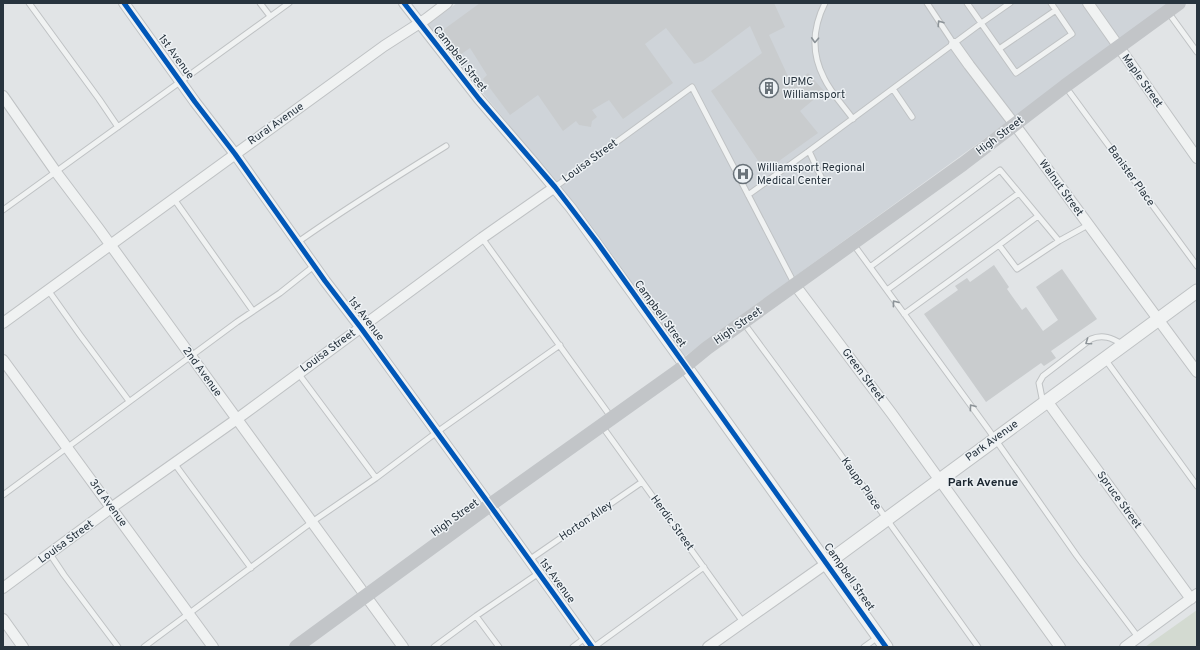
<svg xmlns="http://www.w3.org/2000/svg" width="1200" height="650" font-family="Overpass,sans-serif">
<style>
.built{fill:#cfd4d9}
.green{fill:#d3dad1}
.building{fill:#c9ccce}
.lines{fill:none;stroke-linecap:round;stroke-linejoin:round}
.service-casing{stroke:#bfc2c4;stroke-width:7}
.minor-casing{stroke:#bfc2c4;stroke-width:12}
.tertiary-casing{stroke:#bfc2c4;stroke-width:15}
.service{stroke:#f0f2f2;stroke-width:5}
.minor{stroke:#f0f2f2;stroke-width:10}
.tertiary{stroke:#f0f2f2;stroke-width:13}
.secondary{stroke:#c2c5c8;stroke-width:14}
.cycleway-casing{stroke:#eef2f5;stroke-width:8}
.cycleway{stroke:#0057b8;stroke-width:5}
.oneway{stroke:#8c9398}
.labels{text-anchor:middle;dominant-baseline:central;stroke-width:3;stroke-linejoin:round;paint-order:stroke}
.street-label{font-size:11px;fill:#28343e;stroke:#eef2f5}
.poi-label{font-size:11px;fill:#28343e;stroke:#eef2f5;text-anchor:start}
.neighbourhood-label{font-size:12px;font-weight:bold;fill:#1a252f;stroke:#eef2f5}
</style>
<rect width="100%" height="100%" fill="#e1e4e6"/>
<path class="built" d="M 457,3 L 1171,3 L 684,357 L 555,181 L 427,25 Z"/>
<path class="green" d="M 1197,610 L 1197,647 L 1145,647 Z"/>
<path class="building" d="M 480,3 L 774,3 L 785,27 L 769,35 L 792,85 L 808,73 L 824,91 L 800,111 L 818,133 L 765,171 L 711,91 L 762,53 L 750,26 L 703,61 L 694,64 L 666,28 L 645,44 L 673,83 L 623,119 L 609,100 L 592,110 L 597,117 L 592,121 L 591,127 L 579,125 L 576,121 L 563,131 L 538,95 L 510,115 L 483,79 L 487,75 L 470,48 L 460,55 L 443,30 Z
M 994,265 L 1009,287 L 1007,289 L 1022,310 L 1026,307 L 1043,331 L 1058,320 L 1036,287 L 1062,269 L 1097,319 L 1051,351 L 1056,358 L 1044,366 L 1041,363 L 986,402 L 924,314 L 958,290 L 955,286 L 967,278 L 970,282 Z"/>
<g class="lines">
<defs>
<path id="service" d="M 29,3 L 99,99 L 118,127
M 260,3 L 270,16
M 825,3 C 813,27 811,53 824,78 C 831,93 843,105 853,119
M 927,3 L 954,44
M 967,3 L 1016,73 L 1072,34 L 1051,3
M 1168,12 L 1197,52
M 999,49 L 1056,10
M 1065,86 L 1197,266
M 893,89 L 912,117
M 809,151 L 823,181
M 555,187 L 692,87 L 794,283
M 748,195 L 809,151 L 980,24 L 1010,3
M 174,199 L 253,311
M 3,210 L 289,3
M 482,238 L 611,417
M 298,242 C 346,208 396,177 446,146
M 854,245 L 988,429 L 1077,556 L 1138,637
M 999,245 L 1038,216
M 870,267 L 1000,170 L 1059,241
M 48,290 L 80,335 L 129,401
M 887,290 L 1019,193
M 904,314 L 999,245 L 1017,269 L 1059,241 L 1088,225
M 743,322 L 838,451 L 978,647
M 1105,359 L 1197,486
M 298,373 L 376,478
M 1043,403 L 1039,383 L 1043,376 L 1091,339 C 1103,334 1112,338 1122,344
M 602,426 L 743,622
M 174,463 L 251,568
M 3,495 L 237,322 L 280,293 L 314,266
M 50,554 L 64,575 L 118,647
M 529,560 L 642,482
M 476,616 L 499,647
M 144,647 L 312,522 L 376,478 L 437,432 L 560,345
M 434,647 L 476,616 L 539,573
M 573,647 L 585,638
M 594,647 L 704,567
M 864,647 L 878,637"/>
<path id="minor" d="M 124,3 L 195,102 L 235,154 L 325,281 L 361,328 L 484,497 L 592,647
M 404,3 L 479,99 L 533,162 L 571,208 L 685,366
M 1088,3 L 1197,158
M 954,44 L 969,65 L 1015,125 L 1197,372
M 3,96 L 56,172 L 99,229 L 191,356 L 403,647
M 795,285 L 892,414 L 1060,647
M 3,323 L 384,46 L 426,19 L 447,3
M 3,360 L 213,647
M 1047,401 L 1191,599
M 3,588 L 111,508 L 237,419 L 482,238 L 555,187
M 3,619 L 23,647
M 708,647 L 827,563
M 1125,647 L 1197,594"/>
<path id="tertiary" d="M 685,366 L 886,647
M 827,563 L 1197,291"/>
</defs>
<use href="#service" class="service-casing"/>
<use href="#minor" class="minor-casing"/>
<use href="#tertiary" class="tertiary-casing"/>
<use href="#service" class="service"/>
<use href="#minor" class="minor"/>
<use href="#tertiary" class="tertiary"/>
<path class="secondary" d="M 296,647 L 490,505 L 685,366 L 707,348 L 963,164 L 1065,86 L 1179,3"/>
<defs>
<path id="cycleway" d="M 124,3 L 195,102 L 235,154 L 325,281 L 361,328 L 484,497 L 592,647
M 404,3 L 479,99 L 555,187 L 597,242 L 886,647"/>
</defs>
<use href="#cycleway" class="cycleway-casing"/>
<use href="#cycleway" class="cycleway"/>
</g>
<defs><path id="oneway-chevron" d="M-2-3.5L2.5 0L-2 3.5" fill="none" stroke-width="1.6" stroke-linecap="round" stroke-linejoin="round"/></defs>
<g class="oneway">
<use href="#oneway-chevron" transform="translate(940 23) rotate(-124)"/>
<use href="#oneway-chevron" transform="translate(815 40) rotate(93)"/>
<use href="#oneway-chevron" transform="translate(895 303) rotate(-127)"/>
<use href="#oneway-chevron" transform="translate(1088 342) rotate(145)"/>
<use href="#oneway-chevron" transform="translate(972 407) rotate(-126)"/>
</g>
<defs>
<symbol id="building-ring" viewBox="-11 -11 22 22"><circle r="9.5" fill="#eef2f5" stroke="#697279" stroke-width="1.5"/><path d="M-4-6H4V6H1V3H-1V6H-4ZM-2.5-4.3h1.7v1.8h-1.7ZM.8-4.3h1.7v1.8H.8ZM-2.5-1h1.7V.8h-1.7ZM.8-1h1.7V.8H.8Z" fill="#697279"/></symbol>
<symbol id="hospital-ring" viewBox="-11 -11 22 22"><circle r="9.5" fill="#eef2f5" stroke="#697279" stroke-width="1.5"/><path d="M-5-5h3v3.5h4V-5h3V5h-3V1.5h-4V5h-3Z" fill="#697279"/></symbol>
</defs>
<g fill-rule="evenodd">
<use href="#building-ring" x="758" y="77" width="22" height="22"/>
<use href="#hospital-ring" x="732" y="163" width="22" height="22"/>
</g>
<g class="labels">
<g class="street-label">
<text transform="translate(176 57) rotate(54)">1st Avenue</text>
<text transform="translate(460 59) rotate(52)">Campbell Street</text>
<text transform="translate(1142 81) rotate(55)">Maple Street</text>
<text transform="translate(276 124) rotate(-35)">Rural Avenue</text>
<text transform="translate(1000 136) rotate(-37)">High Street</text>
<text transform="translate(590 161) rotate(-36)">Louisa Street</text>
<text transform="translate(1131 176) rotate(54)">Banister Place</text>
<text transform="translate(1061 188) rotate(54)">Walnut Street</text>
<text transform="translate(660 314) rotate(54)">Campbell Street</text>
<text transform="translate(366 319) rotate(53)">1st Avenue</text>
<text transform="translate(738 326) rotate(-35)">High Street</text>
<text transform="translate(328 351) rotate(-36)">Louisa Street</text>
<text transform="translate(202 372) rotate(54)">2nd Avenue</text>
<text transform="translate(863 375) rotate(53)">Green Street</text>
<text transform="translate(992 441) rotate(-36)">Park Avenue</text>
<text transform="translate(861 484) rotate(55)">Kaupp Place</text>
<text transform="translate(1119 500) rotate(54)">Spruce Street</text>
<text transform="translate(108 503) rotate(54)">3rd Avenue</text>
<text transform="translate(455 518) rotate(-36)">High Street</text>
<text transform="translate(586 521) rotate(-34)">Horton Alley</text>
<text transform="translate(672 523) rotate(54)">Herdic Street</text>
<text transform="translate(66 542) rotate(-36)">Louisa Street</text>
<text transform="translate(849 577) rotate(55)">Campbell Street</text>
<text transform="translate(557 581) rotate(54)">1st Avenue</text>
</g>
<g class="poi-label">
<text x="783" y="82">UPMC<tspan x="783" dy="13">Williamsport</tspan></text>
<text x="757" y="168">Williamsport Regional<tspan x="757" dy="13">Medical Center</tspan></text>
</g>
<g class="neighbourhood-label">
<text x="983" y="483">Park Avenue</text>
</g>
</g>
<rect width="1200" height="650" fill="none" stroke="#28343e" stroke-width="8"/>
</svg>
